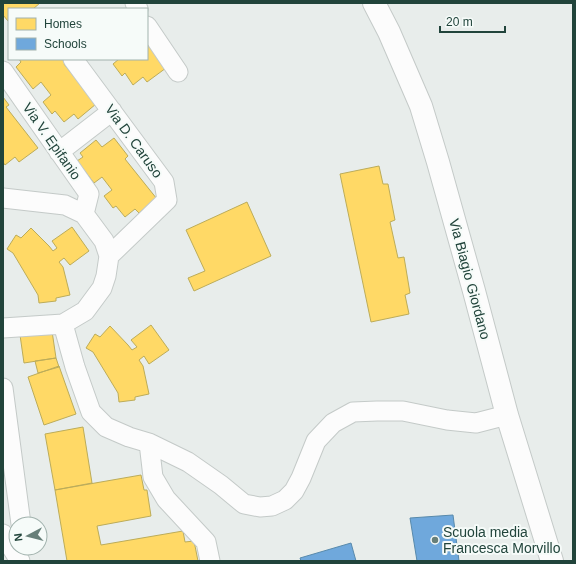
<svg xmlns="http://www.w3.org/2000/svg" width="576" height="564" font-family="Arial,sans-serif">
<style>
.homes{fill:#ffd966;stroke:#bcac59}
.schools{fill:#6fa8dc;stroke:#588aac}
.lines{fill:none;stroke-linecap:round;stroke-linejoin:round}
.minor-casing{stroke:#c4cac8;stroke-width:21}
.tertiary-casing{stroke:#c4cac8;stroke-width:24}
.minor{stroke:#fcfcfc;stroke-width:19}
.tertiary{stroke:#fcfcfc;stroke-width:22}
.poi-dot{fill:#677f79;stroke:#f6fbf9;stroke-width:1.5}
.labels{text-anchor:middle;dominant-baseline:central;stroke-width:4;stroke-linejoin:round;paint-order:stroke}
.street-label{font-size:14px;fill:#21443b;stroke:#f6fbf9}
.poi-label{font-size:14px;fill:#21443b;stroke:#f6fbf9;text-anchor:start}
</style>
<rect width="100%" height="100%" fill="#e8edeb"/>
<path class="homes" d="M 3,3 L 40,3 L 33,9 L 9,9 L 9,20 L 8,21 L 3,15 Z
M 147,43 L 166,68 L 147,82 L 143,77 L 133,85 L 125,73 L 122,76 L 113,64 L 119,59 L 147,59 Z
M 19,59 L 65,59 L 67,62 L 64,64 L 96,104 L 78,119 L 74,114 L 64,122 L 55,111 L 52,114 L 43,102 L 51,95 L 41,82 L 33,89 L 16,67 L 21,62 Z
M 3,97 L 9,105 L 6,107 L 38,148 L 19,162 L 15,157 L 5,165 L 3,162 Z
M 114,138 L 128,156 L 125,159 L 157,199 L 139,213 L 135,209 L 125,217 L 116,206 L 113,208 L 104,196 L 112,190 L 102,177 L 94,183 L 77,161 L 83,157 L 80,153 L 96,140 L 102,147 Z
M 379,166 L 383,184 L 388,184 L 395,220 L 390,222 L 398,258 L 404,257 L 410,293 L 405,295 L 409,314 L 371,322 L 340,174 Z
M 247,202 L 271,256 L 194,291 L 188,278 L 205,271 L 186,230 Z
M 72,227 L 89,251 L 70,265 L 64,258 L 59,262 L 63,267 L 70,295 L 56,298 L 56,301 L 39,303 L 38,295 L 13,253 L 7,249 L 16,235 L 21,238 L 31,228 L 49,246 L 53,251 L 57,248 L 52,241 Z
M 151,325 L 169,350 L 149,364 L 144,356 L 139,360 L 143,366 L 149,394 L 135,397 L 135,400 L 119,402 L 118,393 L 93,352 L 86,348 L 95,334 L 100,337 L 110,326 L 128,345 L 132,350 L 137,347 L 131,340 Z
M 52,331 L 56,358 L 24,363 L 20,335 Z
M 56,358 L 59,367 L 38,373 L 35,361 Z
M 59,366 L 76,414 L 44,425 L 28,377 Z
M 83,427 L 92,483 L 55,490 L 45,434 Z
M 141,475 L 144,490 L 147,490 L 151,516 L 97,526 L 101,545 L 183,531 L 185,542 L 194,541 L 198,561 L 67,561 L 55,490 Z"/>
<path class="schools" d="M 453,515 L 459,561 L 417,561 L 410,518 Z
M 351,543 L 356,561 L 301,561 L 300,558 Z"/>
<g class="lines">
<defs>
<path id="minor" d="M 135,3 L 138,9
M 147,26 L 178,72
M 73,59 L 164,182 L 167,200 L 109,256
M 3,71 L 89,194 L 84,214
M 59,152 L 112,111
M 3,198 L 65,205 L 84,214 L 104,241 L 109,256 L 106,276 L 102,288 L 85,311 L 63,324 L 3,328
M 63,324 L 75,367 L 91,412 L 106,427 L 129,437 L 149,443 L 188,462 L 221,485 L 244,504 L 260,507 L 272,506 L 285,500 L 294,491 L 301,478 L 316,441 L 333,423 L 353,412 L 377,411 L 403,411 L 447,420 L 476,423 L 507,415
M 3,388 L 21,524
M 149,443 L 153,477 L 166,499 L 206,542 L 210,561
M 3,534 L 20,561"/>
<path id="tertiary" d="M 374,3 L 389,32 L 421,106 L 438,162 L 474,291 L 507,415 L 552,561"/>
</defs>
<use href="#minor" class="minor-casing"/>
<use href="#tertiary" class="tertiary-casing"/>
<use href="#minor" class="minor"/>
<use href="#tertiary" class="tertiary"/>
</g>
<circle class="poi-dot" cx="435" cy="540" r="4"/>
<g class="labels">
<g class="street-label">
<text transform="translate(52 141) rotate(55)">Via V. Epifanio</text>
<text transform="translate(134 141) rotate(54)">Via D. Caruso</text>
<text transform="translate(470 279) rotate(75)">Via Biagio Giordano</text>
</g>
<g class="poi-label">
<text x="443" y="532">Scuola media<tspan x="443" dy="16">Francesca Morvillo</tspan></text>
</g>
</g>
<rect width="576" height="564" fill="none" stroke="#21443b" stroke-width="8"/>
<rect x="8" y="8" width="140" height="52" fill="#f6fbf9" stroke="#a1b2ad"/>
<rect x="16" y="18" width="20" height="12" fill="#ffd966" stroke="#a1b2ad"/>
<text x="44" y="28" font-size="12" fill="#21443b">Homes</text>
<rect x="16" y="38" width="20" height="12" fill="#6fa8dc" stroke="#a1b2ad"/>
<text x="44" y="48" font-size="12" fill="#21443b">Schools</text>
<g transform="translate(28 536) rotate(263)"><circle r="19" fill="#f6fbf9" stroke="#a1b2ad"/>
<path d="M0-3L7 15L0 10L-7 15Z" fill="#677f79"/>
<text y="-6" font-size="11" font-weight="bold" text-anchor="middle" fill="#21443b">N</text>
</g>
<path d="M440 26v6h65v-6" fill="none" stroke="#21443b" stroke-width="2"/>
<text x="446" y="26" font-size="12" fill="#21443b" stroke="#f6fbf9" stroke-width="3" paint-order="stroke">20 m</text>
</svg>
